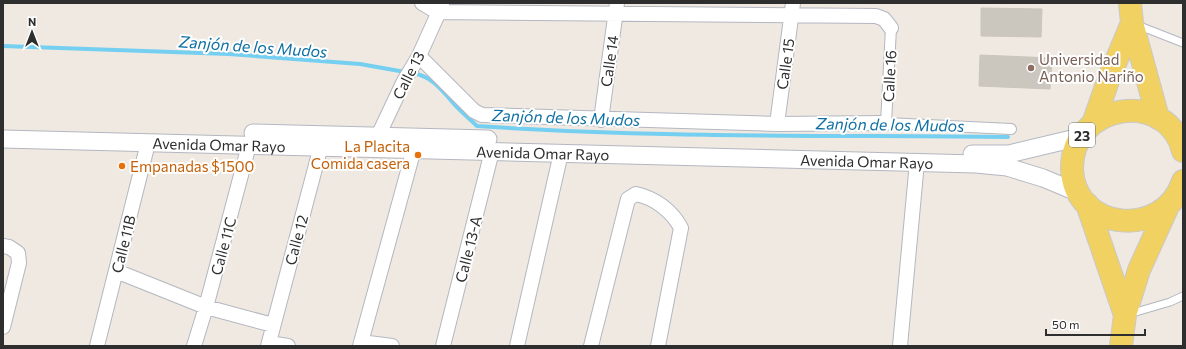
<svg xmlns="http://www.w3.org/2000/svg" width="1186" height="349" font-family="Commissioner,sans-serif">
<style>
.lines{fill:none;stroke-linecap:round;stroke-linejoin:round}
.stream{stroke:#75cff0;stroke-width:4}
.building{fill:#cbc7bf;stroke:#cbc5ba}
.service-casing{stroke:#b4b7c1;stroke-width:9}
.pedestrian-casing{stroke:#b4b7c1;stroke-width:12}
.minor-casing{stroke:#b4b7c1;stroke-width:16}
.tertiary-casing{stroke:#b4b7c1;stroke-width:19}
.primary-casing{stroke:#c9c9c9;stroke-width:24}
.service{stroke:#fff;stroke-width:7}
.pedestrian{stroke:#fff;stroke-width:10}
.minor{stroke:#fff;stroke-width:14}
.tertiary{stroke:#fff;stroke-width:17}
.primary{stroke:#f2d163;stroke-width:22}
.education-dot{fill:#8d6e63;stroke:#fff;stroke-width:1.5}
.food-dot{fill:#e8710a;stroke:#fff;stroke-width:1.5}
.labels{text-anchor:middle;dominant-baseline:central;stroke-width:4;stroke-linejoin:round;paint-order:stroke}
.shield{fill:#fff;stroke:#6d6d6d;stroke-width:1}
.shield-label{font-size:14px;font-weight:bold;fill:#2e2e2e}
.education-label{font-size:15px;fill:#785e54;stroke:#fff;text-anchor:start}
.street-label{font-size:15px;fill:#2e2e2e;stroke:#fff}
.food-label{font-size:15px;fill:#c56008;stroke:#fff;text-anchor:end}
.water-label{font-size:16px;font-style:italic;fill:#0d6fa3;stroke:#fff}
</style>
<rect width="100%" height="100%" fill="#efe9e1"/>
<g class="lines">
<path class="stream" d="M 3,46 L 229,54 L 360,64 L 405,72
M 412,73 C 432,76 442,90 454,104 C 461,112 470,119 477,126 C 653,138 831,135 1008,137"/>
</g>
<path class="building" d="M 981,8 L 1042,9 L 1041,37 L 981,36 Z
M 980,55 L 1052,58 L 1050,89 L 979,86 Z"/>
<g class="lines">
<defs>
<path id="service" d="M 1137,25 L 1183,43
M 1129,314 L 1170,302 L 1183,296"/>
<path id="pedestrian" d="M 891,28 L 886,123 L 1011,129"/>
<path id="minor" d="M 422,3 L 437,12 L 876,16 L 884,19 L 891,28
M 419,56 L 474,111 L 482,115 L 777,124 L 886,123
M 601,120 L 617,3
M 777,124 L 793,3
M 378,145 L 378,136 L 404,81 L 419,56 L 442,5
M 3,246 L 9,247 L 18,253 L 19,263 L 3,327
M 116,271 L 206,307 L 273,325
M 361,342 L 392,346
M 269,343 L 288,346
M 97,346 L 148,143
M 194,346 L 206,307 L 249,145
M 268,346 L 321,146 L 321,137
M 360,346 L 414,149
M 443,346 L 492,151
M 517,346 L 561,153
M 591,346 L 628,199 L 636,194 C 655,198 672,211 681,228 L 658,346
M 900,346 L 917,162"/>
<g id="tertiary">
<path d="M 253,133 L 488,139"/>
<path id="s1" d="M 3,139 L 976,164 L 1007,167 L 1043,178 L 1079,193"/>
<path d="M 972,154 L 1009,154 L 1080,137"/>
</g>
<path id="primary" d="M 1130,3 L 1132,23 L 1158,118
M 1094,121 L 1109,78 L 1132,23
M 1183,151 C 1167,88 1071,103 1072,169 C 1074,231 1164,240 1183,181
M 1087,204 L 1125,315
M 1121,346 L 1125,315 L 1139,270 L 1168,206"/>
</defs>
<use href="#service" class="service-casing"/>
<use href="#pedestrian" class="pedestrian-casing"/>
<use href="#minor" class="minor-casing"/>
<use href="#tertiary" class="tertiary-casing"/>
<use href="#primary" class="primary-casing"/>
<use href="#service" class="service"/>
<use href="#pedestrian" class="pedestrian"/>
<use href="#minor" class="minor"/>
<use href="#tertiary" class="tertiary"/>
<use href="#primary" class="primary"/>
</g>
<circle class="education-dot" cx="1031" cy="68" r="4"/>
<g class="food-dot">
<circle cx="418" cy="155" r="4"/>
<circle cx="122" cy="166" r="4"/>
</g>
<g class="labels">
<rect class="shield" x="1069" y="123" width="26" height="24" rx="3"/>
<g class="shield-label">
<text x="1082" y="135">23</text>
</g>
<g class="education-label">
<text x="1039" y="59">Universidad<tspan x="1039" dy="17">Antonio Nariño</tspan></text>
</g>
<g class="street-label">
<text transform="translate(609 61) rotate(-82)">Calle 14</text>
<text transform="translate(785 64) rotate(-82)">Calle 15</text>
<text transform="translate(408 75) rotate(-63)">Calle 13</text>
<text transform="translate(889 76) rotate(-87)">Calle 16</text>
<text stroke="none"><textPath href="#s1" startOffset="216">Avenida Omar Rayo</textPath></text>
<text stroke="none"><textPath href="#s1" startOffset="540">Avenida Omar Rayo</textPath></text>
<text stroke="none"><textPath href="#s1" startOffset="864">Avenida Omar Rayo</textPath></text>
<text transform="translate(296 240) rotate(-75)">Calle 12</text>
<text transform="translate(123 244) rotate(-76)">Calle 11B</text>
<text transform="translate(223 246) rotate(-75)">Calle 11C</text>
<text transform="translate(468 249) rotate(-76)">Calle 13-A</text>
</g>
<g class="food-label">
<text x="410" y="146">La Placita<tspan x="410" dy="17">Comida casera</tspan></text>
<text x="130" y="166" text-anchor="start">Empanadas $1500</text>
</g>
<g class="water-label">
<text transform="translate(253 46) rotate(4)">Zanjón de los Mudos</text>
<text transform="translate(566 117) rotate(2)">Zanjón de los Mudos</text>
<text transform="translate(890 124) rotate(1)">Zanjón de los Mudos</text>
</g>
</g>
<rect width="1186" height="349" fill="none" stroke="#2e2e2e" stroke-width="8"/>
<g transform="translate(32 32)" stroke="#ffffff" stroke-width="3" paint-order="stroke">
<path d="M0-3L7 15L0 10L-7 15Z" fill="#2e2e2e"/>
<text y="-6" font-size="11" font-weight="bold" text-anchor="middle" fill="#2e2e2e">N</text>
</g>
<path d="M1046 329v6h99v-6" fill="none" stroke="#2e2e2e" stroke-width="2"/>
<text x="1052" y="329" font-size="12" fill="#2e2e2e" stroke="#ffffff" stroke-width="3" paint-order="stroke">50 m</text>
</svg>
